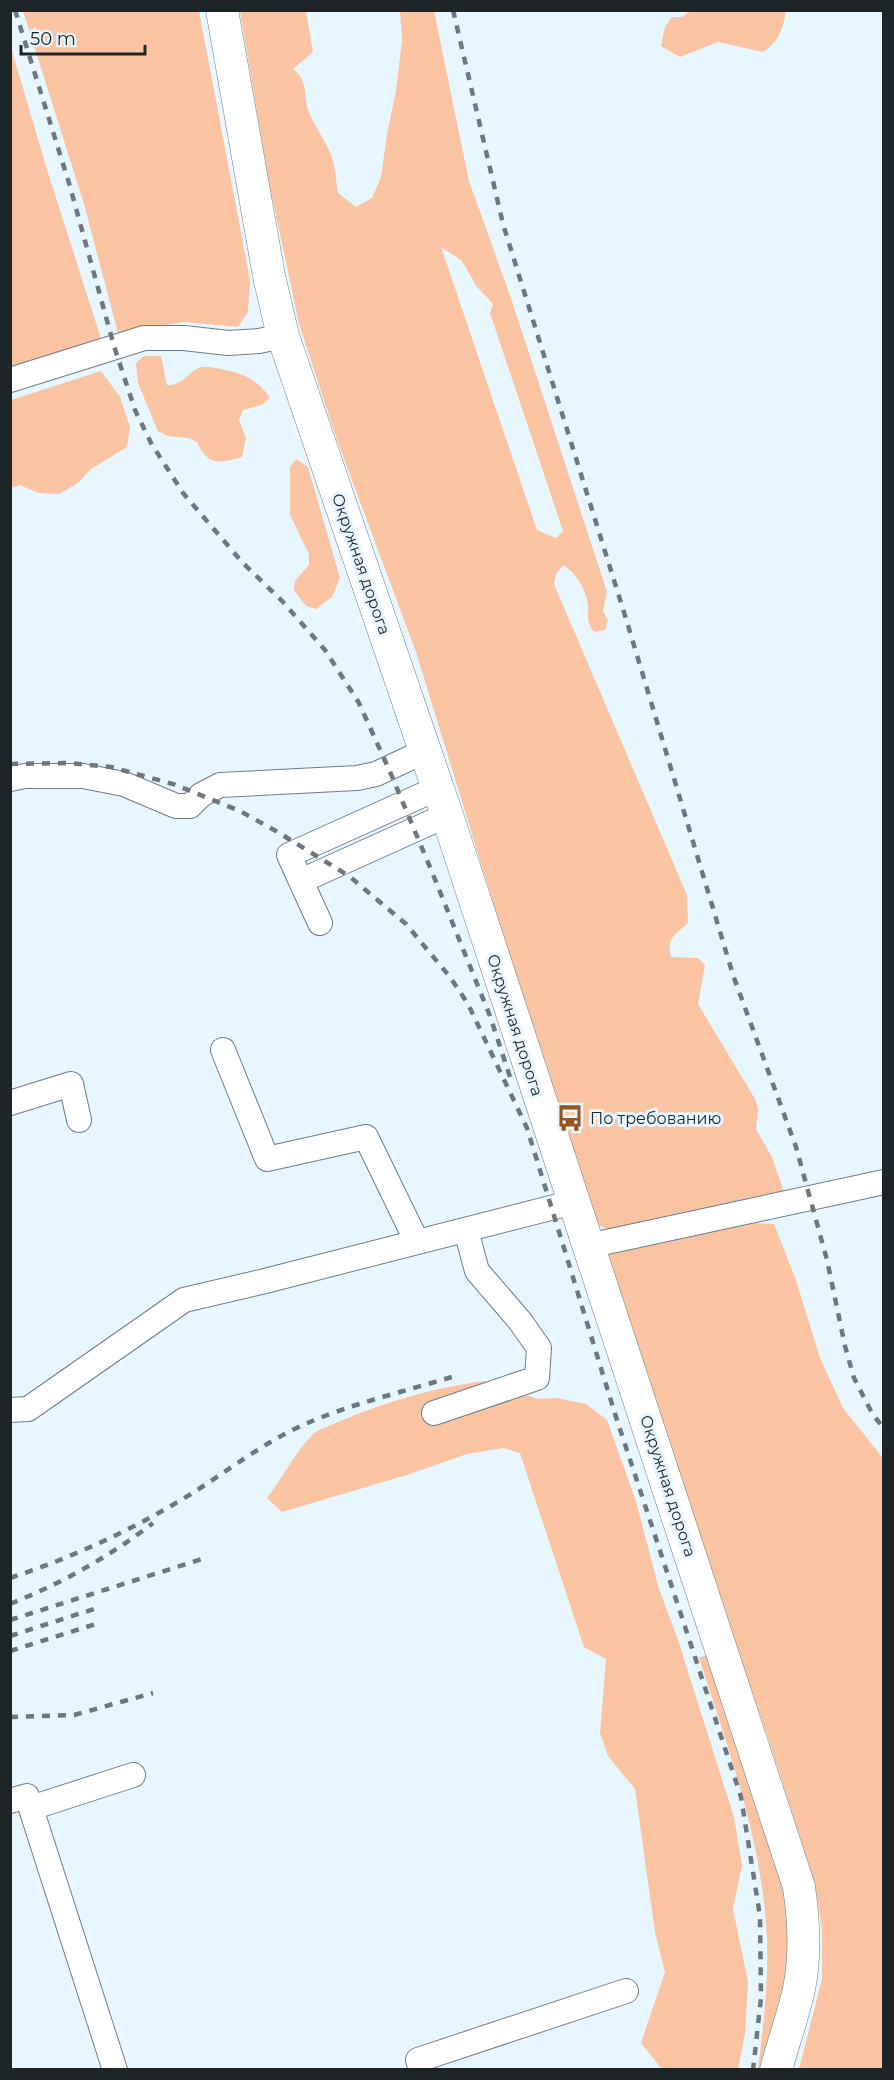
<svg xmlns="http://www.w3.org/2000/svg" width="894" height="2080" font-family="Montserrat,sans-serif">
<style>
.green{fill:#fac3a1;fill-rule:evenodd}
.lines{fill:none;stroke-linecap:round;stroke-linejoin:round}
.minor-casing{stroke:#6c7d87;stroke-width:26}
.major-casing{stroke:#6c7d87;stroke-width:33}
.minor{stroke:#fff;stroke-width:24}
.major{stroke:#fff;stroke-width:32}
.rail{stroke:#6d777d;stroke-width:4.5;stroke-dasharray:8 8;stroke-linecap:butt}
.labels{text-anchor:middle;dominant-baseline:central;stroke-width:6;stroke-linejoin:round;paint-order:stroke}
.street-label{font-size:16px;fill:#1e2529;stroke:#e7f6ff}
.poi-label{font-size:16px;fill:#1e2529;stroke:#e7f6ff;text-anchor:start}
</style>
<rect width="100%" height="100%" fill="#e7f6ff"/>
<path class="green" d="M 23,11 L 199,11 L 250,280 L 248,312 L 238,327 L 185,322 L 118,333 L 84,204 Z
M 240,11 L 306,11 L 313,52 L 293,69 C 310,82 302,98 310,115 C 317,130 328,144 333,161 C 336,171 336,183 338,193 L 356,207 L 372,198 L 381,177 L 387,134 L 396,91 L 402,40 L 400,11 L 434,11 L 469,181 L 512,301 L 607,592 L 603,611 L 608,620 L 605,630 L 594,632 C 584,618 590,614 587,600 C 584,586 575,572 563,565 L 556,574 L 554,584 L 687,895 L 688,923 C 675,935 666,938 671,957 L 698,958 L 705,965 L 698,1004 L 755,1099 L 758,1109 L 756,1129 L 772,1157 L 786,1198 L 618,1236 L 593,1221 L 535,1039 L 416,652 L 337,440 L 299,324 L 269,182 ZM 441,247 L 462,261 L 477,287 L 493,304 L 490,313 L 563,531 L 556,538 L 537,530 Z
M 690,11 L 690,10 L 786,11 C 783,28 779,42 763,52 L 718,42 L 680,57 L 661,46 L 665,27 L 672,17 L 682,17 Z
M 10,44 L 45,163 L 102,342 L 10,369 Z
M 144,356 L 161,356 L 167,385 C 185,385 185,374 199,368 C 209,364 240,373 249,378 C 258,383 265,390 270,398 L 262,405 L 243,410 L 239,420 L 246,438 L 242,457 C 220,463 208,467 197,442 L 188,438 L 168,436 L 158,431 L 138,383 L 136,363 Z
M 101,371 L 120,397 L 130,427 L 127,447 L 91,469 L 78,483 L 59,494 L 39,493 L 20,485 L 11,488 L 11,400 Z
M 296,459 L 308,467 L 340,578 L 332,597 L 316,609 L 306,606 L 294,590 L 295,581 L 309,565 L 309,554 L 290,515 L 290,467 Z
M 754,1223 L 774,1224 L 796,1280 L 820,1358 L 843,1408 L 883,1458 L 883,2069 L 799,2069 L 822,1979 L 822,1930 L 815,1883 L 769,1741 L 698,1536 L 607,1257 L 611,1253 L 690,1232 Z
M 485,1381 L 538,1399 L 556,1398 L 586,1404 L 607,1420 L 636,1501 L 659,1589 L 678,1640 L 734,1817 L 742,1865 L 733,1909 L 748,1982 L 745,2034 L 738,2069 L 662,2069 L 641,2043 L 665,1972 L 655,1932 L 635,1789 L 608,1756 L 600,1733 L 606,1659 L 584,1647 L 520,1453 L 503,1448 L 467,1454 L 410,1474 L 282,1512 L 267,1498 C 283,1478 294,1453 313,1434 C 319,1429 330,1426 338,1422 C 385,1402 435,1387 485,1381 Z
M 712,1653 L 784,1891 L 789,1930 L 786,1978 L 764,2069 L 758,2069 C 764,2021 770,1972 766,1923 C 759,1832 727,1744 699,1658 Z"/>
<g class="lines">
<defs>
<path id="minor" d="M 10,380 L 144,338 L 184,338 L 228,343 L 259,341 L 283,336
M 10,779 L 25,776 L 83,776 L 124,784 L 176,806 L 190,806 L 201,795 L 220,785 L 357,778 L 376,774 L 425,751
M 301,881 L 447,815
M 320,923 L 289,855 L 438,788
M 223,1050 L 267,1159 L 366,1137 L 417,1242
M 10,1103 L 71,1084 L 79,1120
M 588,1246 L 884,1182
M 10,1410 L 28,1409 L 184,1300 L 265,1281 L 574,1202
M 434,1413 L 537,1378 L 539,1348 L 520,1321 L 477,1271 L 466,1230
M 10,1801 L 27,1796 L 115,2070
M 31,1808 L 133,1775
M 421,2070 L 418,2060 L 626,1991"/>
<path id="major" d="M 222,10 L 269,276 L 283,336 L 447,815 L 799,1887 C 804,1921 806,1955 799,1989 C 793,2016 783,2043 776,2070"/>
</defs>
<use href="#minor" class="minor-casing"/>
<use href="#major" class="major-casing"/>
<use href="#minor" class="minor"/>
<use href="#major" class="major"/>
<path class="rail" d="M 15,10 L 69,183 L 114,346 L 135,410 L 151,443 L 183,493 L 242,562 L 283,602 L 325,650 L 359,703 L 391,774 L 432,872 L 490,1016 L 510,1077
M 453,10 L 503,224 L 627,622 L 733,975 L 796,1147 L 827,1260 L 845,1346 L 854,1378 L 872,1413 L 884,1429
M 10,764 L 69,763 L 111,767 L 173,784 L 240,811 L 276,831 L 349,876 L 406,924 L 450,977 L 468,1004 L 527,1128 L 616,1417 L 741,1797 L 760,1916 L 761,1998 L 753,2070
M 10,1578 C 74,1557 134,1529 191,1494 C 229,1470 263,1443 303,1425 C 350,1404 406,1391 455,1376
M 10,1604 C 62,1583 109,1557 153,1523
M 10,1620 L 202,1559
M 10,1636 L 94,1609
M 10,1651 L 99,1623
M 10,1717 L 74,1715 L 153,1693"/>
</g>
<defs>
<symbol id="bus-bare" viewBox="-9 -9 18 18"><path d="M-5-6H5V4H4V6H2V4H-2V6H-4V4H-5ZM-3.5-4V0h7V-4ZM-3.5 1.2v1.5H-2V1.2ZM2 1.2v1.5H3.5V1.2Z" fill="#965423" stroke="#e7f6ff" stroke-width="2.5" paint-order="stroke"/></symbol>
</defs>
<g fill-rule="evenodd">
<use href="#bus-bare" x="551" y="1099" width="38" height="38"/>
</g>
<g class="labels">
<g class="street-label">
<text transform="translate(361 564) rotate(71)">Окружная дорога</text>
<text transform="translate(515 1025) rotate(72)">Окружная дорога</text>
<text transform="translate(668 1486) rotate(72)">Окружная дорога</text>
</g>
<g class="poi-label">
<text x="590" y="1118">По требованию</text>
</g>
</g>
<rect width="894" height="2080" fill="none" stroke="#1e2529" stroke-width="24"/>
<path d="M21 45v9h124v-9" fill="none" stroke="#1e2529" stroke-width="3"/>
<text x="30" y="45" font-size="18" fill="#1e2529" stroke="#e7f6ff" stroke-width="4.5" paint-order="stroke">50 m</text>
</svg>
